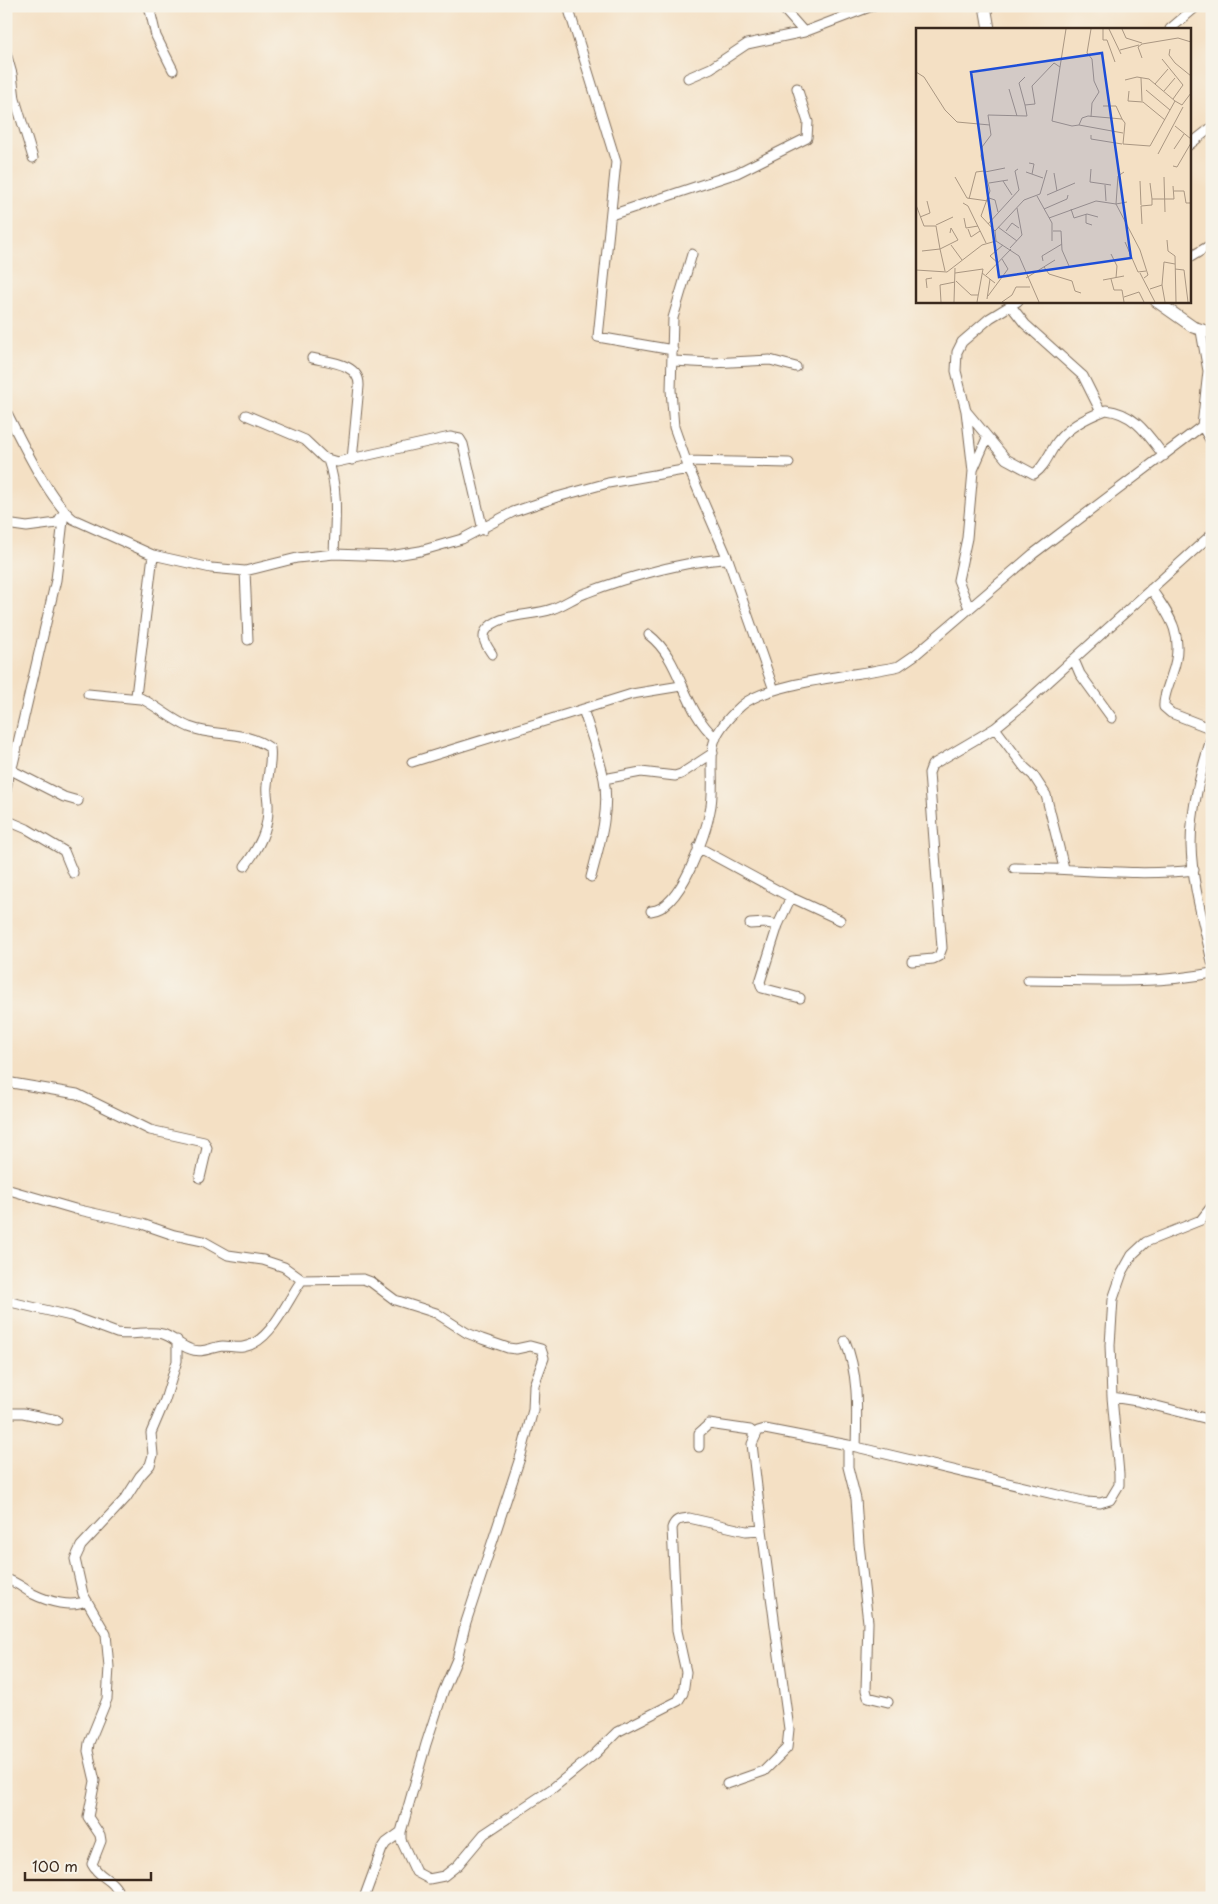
<svg xmlns="http://www.w3.org/2000/svg" width="1218" height="1904" font-family="'Playpen Sans',sans-serif">
<style>
.lines{fill:none;stroke-linecap:round;stroke-linejoin:round}
.minor-casing{stroke:#7c6a58;stroke-width:11}
.major-casing{stroke:#7c6a58;stroke-width:13}
.minor{stroke:#fff;stroke-width:9}
.major{stroke:#fff;stroke-width:11}
.inset-road{fill:none;stroke:#aa9782;stroke-width:1}
.view{fill:#1d4ed8;fill-opacity:0.15;stroke:#1d4ed8;stroke-width:2.5}
.inset-edge{fill:none;stroke:#3b2a1e;stroke-width:2.5}
</style>
<rect width="100%" height="100%" fill="#f7f3e8"/>
<filter id="ink" filterUnits="userSpaceOnUse"><feTurbulence type="fractalNoise" baseFrequency=".02" numOctaves="2"/><feDisplacementMap in="SourceGraphic" scale="10" xChannelSelector="R" yChannelSelector="G"/><feConvolveMatrix kernelMatrix="1 2 1 2 8 2 1 2 1" color-interpolation-filters="sRGB"/></filter>
<filter id="wash" filterUnits="userSpaceOnUse"><feTurbulence type="fractalNoise" baseFrequency=".0096" numOctaves="4" result="noise"/><feDisplacementMap in="SourceGraphic" scale="20" xChannelSelector="R" yChannelSelector="G"/><feGaussianBlur stdDeviation="1.12" result="paint"/><feColorMatrix in="noise" values="0 0 0 0 0 0 0 0 0 0 0 0 0 0 0 0 0 1.4 0 .05"/><feComposite in="paint" operator="in"/></filter>
<g filter="url(#wash)">
<rect width="100%" height="100%" fill="#f4e0c4"/>
</g>
<g filter="url(#ink)">
<g class="lines">
<defs>
<path id="minor" d="M 149,6 L 156,36 L 173,70
M 781,6 L 804,32
M 570,13 L 616,162 L 598,337 L 673,350
M 1170,29 L 1197,6
M 6,53 L 12,74 L 15,99 L 33,158
M 688,78 L 711,68 L 747,44 L 804,32 L 872,6
M 1189,145 L 1212,127
M 611,215 L 737,173 L 807,138 L 808,122 L 797,88
M 692,254 L 673,318 L 671,390 L 674,427 L 689,469 L 728,559 L 774,690
M 1189,258 L 1212,244
M 1011,306 L 1025,324 L 1083,376 L 1101,412
M 1201,331 L 1208,371 L 1202,426 L 1212,443
M 312,358 C 328,362 360,363 359,386 L 352,460
M 673,361 L 712,363 L 770,360 L 796,367
M 6,411 C 20,439 50,501 73,519 L 153,555 L 211,568 L 245,571 L 297,558 L 334,554 L 390,556 L 420,551 L 462,539 L 513,512 L 557,497 L 608,483 L 689,469
M 966,411 L 1006,459 L 1034,474 C 1045,467 1049,453 1057,442 C 1068,427 1090,416 1106,410 C 1135,413 1148,435 1164,456
M 246,415 L 305,440 L 324,458 L 337,462 L 450,437 L 460,439 L 463,444 L 483,530
M 328,460 C 339,491 335,522 334,554
M 686,461 L 789,463
M 973,470 L 987,438
M 6,524 L 27,527 L 57,523 L 63,514
M 153,555 L 136,696 C 155,704 170,719 189,727 C 218,738 243,729 270,748 C 272,762 268,772 267,786 C 266,792 268,798 268,805 C 269,829 259,847 245,866
M 245,571 L 248,640
M 1151,589 C 1172,618 1185,638 1172,674 C 1169,685 1163,696 1164,707 L 1171,713 L 1212,729
M 969,608 L 958,580 L 967,538 L 973,471 L 966,411 L 956,371 L 957,352 L 962,342 L 990,318 L 1018,301
M 649,635 C 682,660 682,709 716,738
M 492,654 C 486,645 479,636 489,627 C 504,613 533,616 552,609 C 564,605 574,597 586,593 C 624,578 688,560 728,559
M 1074,660 L 1080,674 L 1112,718
M 88,694 L 140,699
M 583,709 C 590,732 599,755 604,779 C 610,812 599,846 591,877
M 995,728 L 1025,768 L 1033,775 L 1046,795 L 1064,868
M 1212,736 C 1201,771 1191,808 1191,845 C 1192,884 1204,924 1212,962
M 412,762 L 632,694 L 681,686
M 11,770 L 64,797 L 78,801
M 6,777 L 13,764 L 56,580 L 64,512
M 604,779 L 641,772 L 675,776 L 681,774 L 713,753
M 6,791 L 8,775
M 6,820 L 27,829 L 64,851 L 73,873
M 698,847 L 788,896 L 840,920
M 1014,868 C 1074,868 1134,877 1194,870
M 791,897 L 778,925 L 760,982 L 762,988 L 800,998
M 651,911 C 681,909 705,836 710,811 C 715,790 710,767 713,746 C 716,731 730,716 741,706 C 767,682 861,675 899,666 L 915,655 L 1033,554 L 1202,426
M 750,924 L 766,923 L 778,925
M 912,961 L 933,959 L 939,956 L 942,948 L 929,773 L 932,765 L 995,728 L 1023,705 L 1212,534
M 1028,980 C 1090,980 1151,985 1212,973
M 6,1082 L 77,1094 L 150,1130 L 204,1142 L 207,1148 L 200,1178
M 6,1189 L 75,1209 L 142,1224 L 174,1235 L 203,1241 L 228,1255 L 263,1260 L 284,1267 L 302,1280
M 6,1301 L 71,1316 L 117,1333 C 133,1336 147,1330 163,1334 C 173,1337 180,1346 190,1349 C 202,1354 211,1347 223,1346 C 230,1346 236,1348 243,1347 C 271,1343 287,1300 302,1280 L 363,1279 L 371,1282 L 395,1300 L 436,1313 L 467,1333 L 482,1339 L 508,1348 L 516,1349 L 530,1346 L 541,1349 L 544,1358 L 534,1385 L 533,1410 L 521,1455 L 466,1622 L 457,1659 L 443,1692 L 426,1744 L 401,1832 L 401,1840 L 416,1872 L 429,1879 L 444,1876 L 458,1865 L 484,1834 L 553,1788 L 595,1754 L 617,1732 L 678,1701 L 683,1693 L 686,1672 L 677,1631 L 672,1528 C 675,1519 680,1519 689,1518 L 746,1531 L 762,1530 L 752,1444 L 758,1431 L 765,1429 L 848,1445 L 1087,1502 L 1100,1503 L 1110,1500 L 1119,1485 L 1119,1474 L 1112,1397 L 1110,1345 L 1113,1299 L 1122,1273 L 1132,1255 L 1146,1242 L 1201,1220 L 1212,1206
M 845,1341 C 859,1374 857,1411 856,1447
M 1112,1397 L 1137,1401 L 1212,1420
M 6,1413 L 23,1413 L 57,1420
M 848,1445 L 848,1467 L 856,1499 L 859,1544 L 868,1622 L 866,1690 L 868,1697 L 888,1702
M 699,1447 L 699,1433 L 709,1424 L 750,1430 L 755,1434
M 6,1579 C 17,1582 24,1589 33,1594 C 47,1601 73,1609 86,1600
M 727,1784 L 764,1771 L 787,1748 L 789,1729 L 762,1530
M 121,1898 C 113,1876 100,1880 92,1864 L 101,1841 L 100,1835 L 88,1817 L 95,1781 L 88,1751 L 89,1743 L 107,1699 L 109,1667 L 106,1634 L 83,1594 L 75,1559 L 81,1546 L 126,1498 L 140,1476 L 150,1465 L 153,1455 L 151,1433 L 165,1400 L 177,1361 L 177,1340
M 364,1898 L 382,1849 L 386,1843 L 401,1832"/>
<path id="major" d="M 985,6 L 989,29
M 1156,301 L 1193,327 L 1212,333"/>
</defs>
<use href="#minor" class="minor-casing"/>
<use href="#major" class="major-casing"/>
<use href="#minor" class="minor"/>
<use href="#major" class="major"/>
</g>
</g>
<g transform="translate(916 28)">
<rect width="275" height="275" fill="#f4e0c4"/>
<path class="inset-road" d="M 175,1 L 171,25 L 176,31 L 178,53 L 183,64 L 176,75 L 175,89M 187,1 L 187,12 L 191,12 L 199,34M 193,1 L 205,26M 206,1 L 210,10 L 226,15M 254,21 L 253,27 L 259,35 L 275,48M 204,22 L 223,17M 226,30 L 222,19 L 226,16 L 262,10 L 275,14M 246,31 L 267,57 L 257,71M 144,39 L 150,1M 0,44 L 8,49 L 29,82 L 41,94 L 74,97M 109,49 L 103,55 L 109,77M 225,50 L 226,73M 209,52 L 221,49 L 233,51 L 259,73M 239,56 L 252,41M 93,61 L 101,88M 230,62 L 254,82M 213,63 L 212,73 L 227,74 L 249,92M 248,63 L 259,50M 187,78 L 200,78 L 206,91M 163,97 L 207,105M 259,98 L 275,111M 175,107 L 175,111 L 206,116M 258,121 L 268,106M 242,126 L 267,79M 113,135 L 118,136 L 116,146M 257,138 L 261,139 L 275,115M 175,141 L 174,154 L 195,157M 69,144 L 89,140M 110,144 L 127,150M 208,144 L 202,148 L 200,176 L 211,174M 138,145 L 141,163M 39,149 L 51,170 L 72,173M 248,149 L 249,184M 87,153 L 96,167M 224,153 L 225,177M 73,155 L 92,152M 234,155 L 236,171M 189,157 L 190,173M 258,163 L 268,163 L 270,175 L 275,175M 131,167 L 159,155M 121,168 L 136,195 L 136,213M 73,170 L 79,172 L 82,184M 53,171 L 60,144 L 68,143M 47,175 L 52,178 L 70,215M 0,177 L 8,198 L 20,198 L 24,221 L 6,223M 128,181 L 151,171 L 152,167M 155,181 L 158,190 L 171,186 L 182,189M 170,186 L 170,195 L 176,197M 4,189 L 14,185 L 11,173M 48,190 L 50,200 L 62,198M 133,190 L 180,173 L 200,176 L 224,222 L 232,247 L 228,250M 72,196 L 103,162 L 99,143 L 102,141M 226,196 L 225,178 L 236,177 L 236,171 L 258,171 L 257,158M 20,197 L 37,189M 82,199 L 101,213M 52,201 L 55,209 L 64,203M 79,203 L 108,172 L 124,166 L 131,142M 90,203 L 96,195 L 103,200M 137,203 L 145,203 L 146,222 L 153,238M 251,212 L 252,223 L 259,228 L 260,274M 80,213 L 79,203 L 65,188 L 74,163 L 65,128 L 66,119 L 75,107 L 72,87 L 111,88 L 109,77 L 119,76 L 116,58 L 138,35 L 144,39 L 136,93 L 156,98 L 163,97 L 166,90 L 172,88 L 206,91 L 209,95 L 207,116 L 234,118 L 259,73 L 266,77 L 275,65M 209,214 L 222,244 L 230,243M 35,217 L 46,232M 94,220 L 106,207 L 101,180M 195,226 L 201,238 L 200,250M 127,233 L 126,228 L 146,216M 82,235 L 74,228 L 87,217M 128,239 L 133,246 L 156,253 L 159,263 L 165,265M 259,241 L 268,242 L 272,274M 0,242 L 31,244 L 66,217 L 80,213 L 103,228 L 123,274M 29,243 L 24,221 L 42,212 L 35,200 L 34,205M 39,245 L 67,241 L 61,274M 66,245 L 79,255M 224,245 L 239,274M 70,247 L 95,221M 110,250 L 139,232M 195,251 L 198,262 L 206,262 L 208,274M 187,252 L 208,248M 40,253 L 55,267 L 62,267M 246,257 L 248,234 L 259,236M 11,260 L 10,251 L 16,250M 234,261 L 246,257 L 249,274M 72,268 L 92,241 L 86,231M 208,269 L 223,264 L 228,274M 71,271 L 74,251M 25,274 L 24,257 L 39,254M 38,274 L 39,240M 86,274 L 96,267 L 100,259 L 114,259"/>
<path class="view" d="M 186,25 L 215,230 L 83,249 L 55,44 Z"/>
<rect width="275" height="275" class="inset-edge"/>
</g>
<rect width="1218" height="1904" fill="none" stroke="#f7f3e8" stroke-width="25"/>
<path d="M25 1872v8h126v-8" fill="none" stroke="#3b2a1e" stroke-width="2.5"/>
<text x="32" y="1872" font-size="15" fill="#3b2a1e" stroke="#f7f3e8" stroke-width="4" paint-order="stroke">100 m</text>
</svg>
